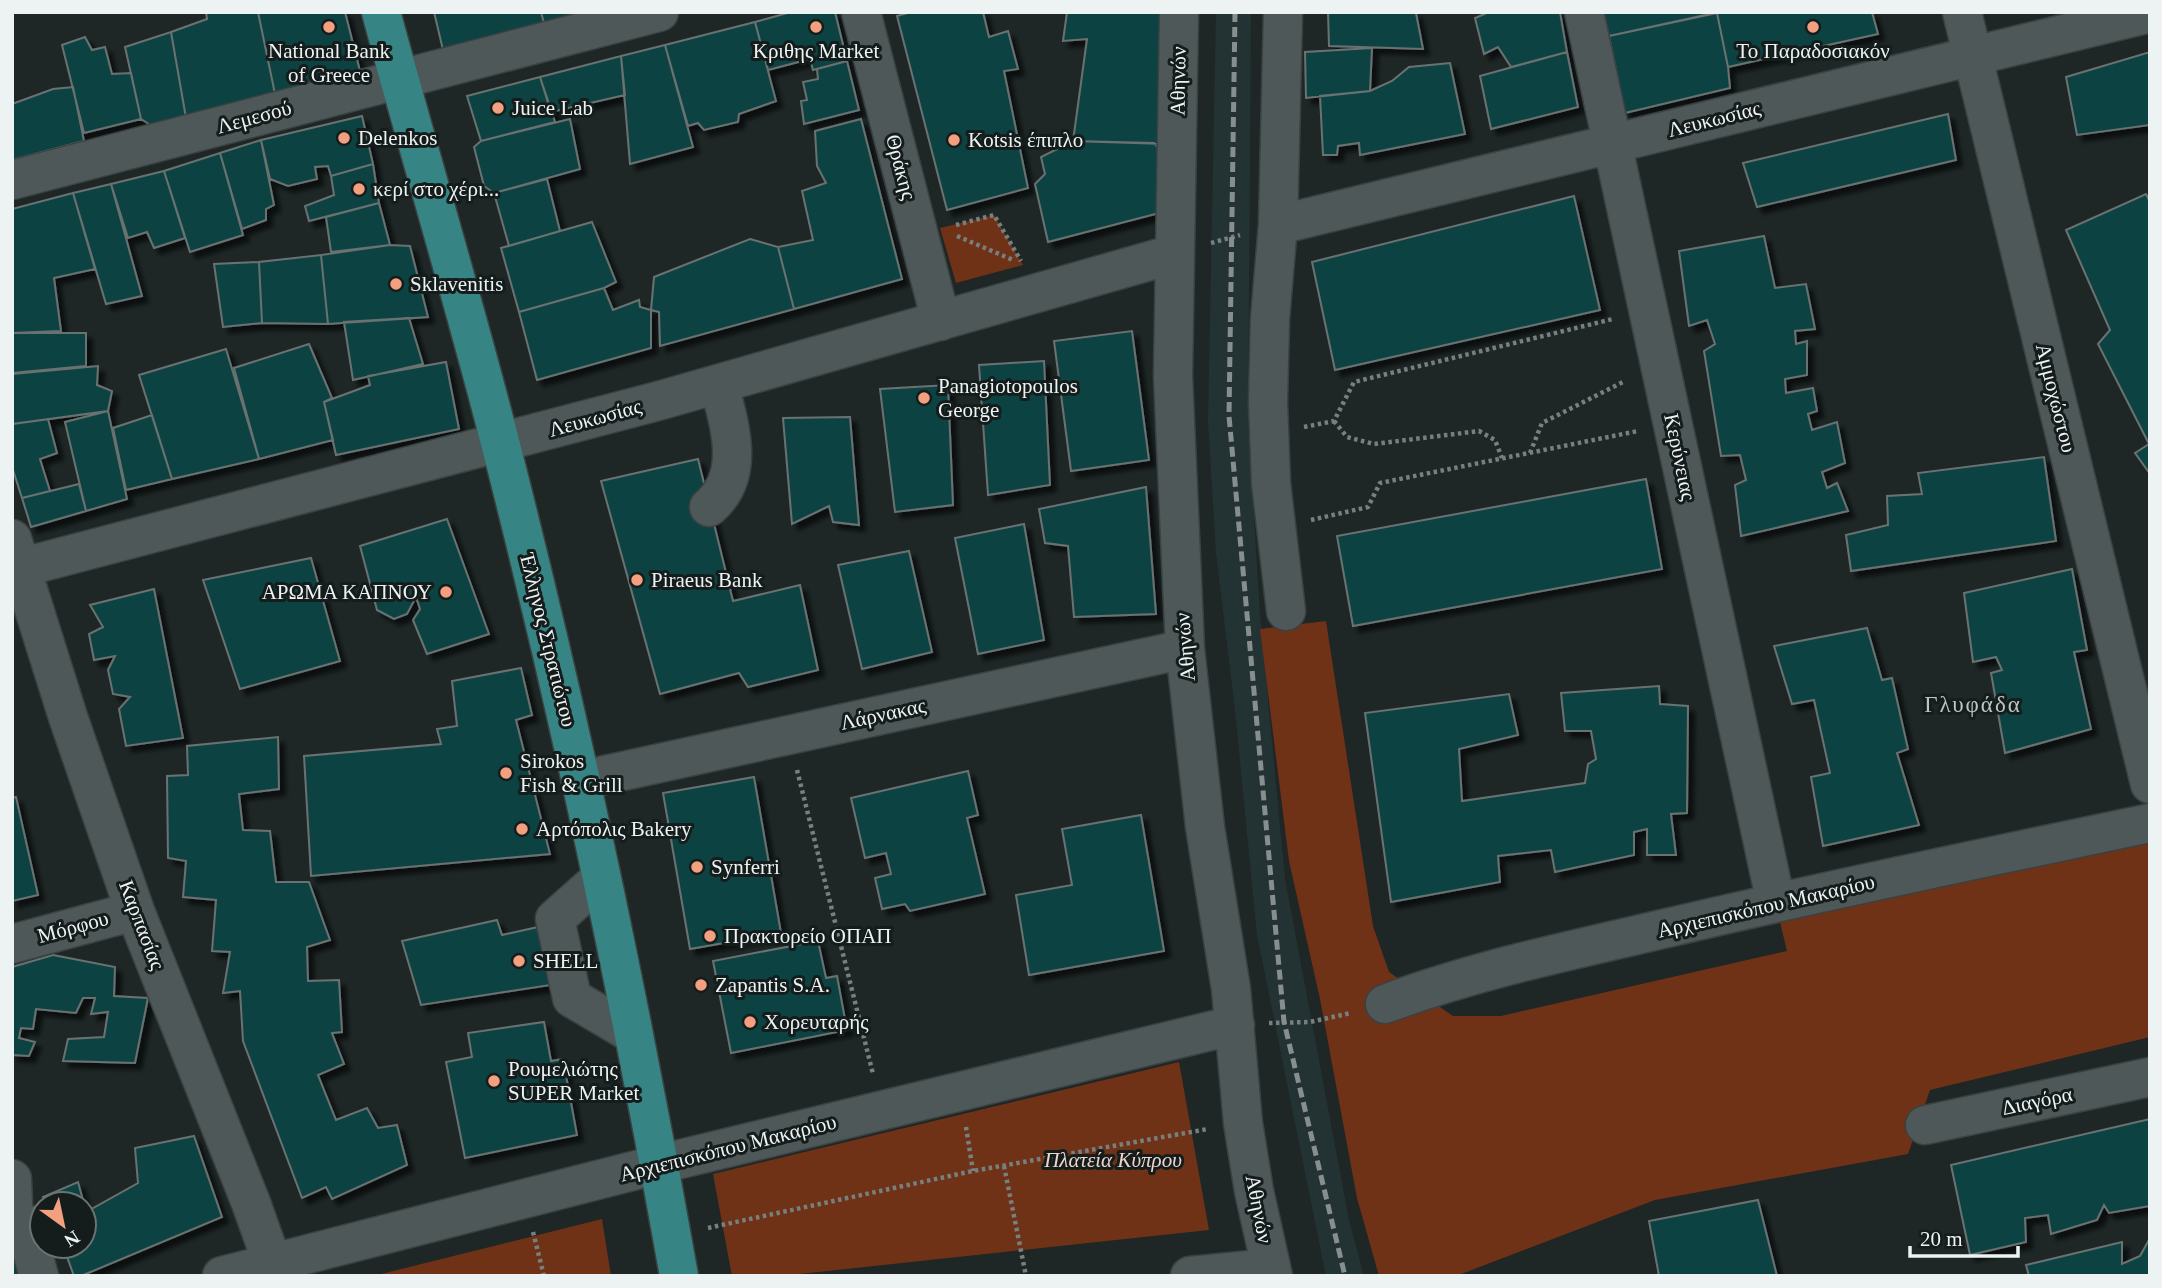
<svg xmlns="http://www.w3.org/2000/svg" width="2162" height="1288" font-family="'Times New Roman',serif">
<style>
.built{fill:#233333}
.green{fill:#6f3216}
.building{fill:#104342;stroke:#697271;stroke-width:2;filter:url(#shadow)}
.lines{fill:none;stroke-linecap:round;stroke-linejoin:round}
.minor-casing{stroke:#3a4141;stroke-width:41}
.major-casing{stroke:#3a4141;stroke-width:41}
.path{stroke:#787f7f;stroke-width:4.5;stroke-dasharray:3.5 3.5;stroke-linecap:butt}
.minor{stroke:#4f5858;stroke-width:38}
.major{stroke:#368584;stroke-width:38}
.rail{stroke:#878e8e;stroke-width:5;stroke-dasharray:10 5;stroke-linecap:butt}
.poi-dot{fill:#f2a07f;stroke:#151d1c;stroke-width:2.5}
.labels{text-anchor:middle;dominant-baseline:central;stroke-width:6;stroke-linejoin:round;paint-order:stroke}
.poi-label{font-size:21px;fill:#edf3f2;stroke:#151d1c;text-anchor:start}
.street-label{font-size:21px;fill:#edf3f2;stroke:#151d1c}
.park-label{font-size:21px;font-style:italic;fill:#efd6cc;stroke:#151d1c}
.neighbourhood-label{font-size:23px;letter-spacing:2px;fill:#bbc5c5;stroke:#151d1c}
</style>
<defs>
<filter id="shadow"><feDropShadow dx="6" dy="6" stdDeviation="2" flood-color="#0009"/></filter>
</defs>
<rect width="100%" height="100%" fill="#1e2626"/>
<path class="built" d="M 1216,12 L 1251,12 L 1248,423 L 1260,615 L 1285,879 L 1349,1220 L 1364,1276 L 1326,1276 L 1257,935 L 1235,710 L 1216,553 L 1208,421 Z"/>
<path class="green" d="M 994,215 L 1023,265 L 956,283 L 940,228 Z
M 1326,621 L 1373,926 L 1389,972 L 1453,1016 L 1501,1016 L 1787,951 L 1777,910 L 2150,827 L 2150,1037 L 1930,1090 L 1908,1154 L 1655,1200 L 1456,1276 L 1379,1276 L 1357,1198 L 1320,999 L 1289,861 L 1260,629 Z
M 1179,1062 L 1209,1230 L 781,1276 L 732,1276 L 713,1174 Z
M 602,1219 L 611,1276 L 373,1276 Z"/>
<path class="building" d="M 206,12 L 258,12 L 275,94 L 186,118 L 171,32 L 207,19 Z
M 258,12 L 345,12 L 360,71 L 275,94 Z
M 434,12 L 541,12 L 544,23 L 443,50 Z
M 541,12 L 582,12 L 544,23 Z
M 791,12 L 835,12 L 847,61 L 813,70 L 810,59 L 768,70 L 755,22 Z
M 911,12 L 983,12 L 989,37 L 1008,31 L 1018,69 L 1004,71 L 1028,188 L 947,210 L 897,16 Z
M 1067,12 L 1168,12 L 1165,144 L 1073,141 L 1087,39 L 1063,41 Z
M 1328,12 L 1416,13 L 1423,49 L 1329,46 Z
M 1489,12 L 1560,12 L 1567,52 L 1511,67 L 1498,47 L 1484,54 L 1475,18 Z
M 1603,12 L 1719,12 L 1609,36 Z
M 1721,12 L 1872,12 L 1878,34 L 1728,67 L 1717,13 Z
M 1717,13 L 1728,67 L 1730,88 L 1625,113 L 1609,36 Z
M 755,22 L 776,101 L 739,114 L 738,122 L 704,130 L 698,123 L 688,126 L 665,45 Z
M 171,32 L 186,118 L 152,126 L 141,119 L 125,47 Z
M 85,37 L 92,50 L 105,47 L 112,74 L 131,73 L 141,119 L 84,133 L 62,45 Z
M 665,45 L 693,147 L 630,164 L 621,56 Z
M 1372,48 L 1370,91 L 1306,98 L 1305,52 Z
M 1567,52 L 1578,107 L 1491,129 L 1480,76 Z
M 2150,52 L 2150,125 L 2077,135 L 2066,77 Z
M 621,56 L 625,95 L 551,112 L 540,77 Z
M 847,61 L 859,110 L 804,124 L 801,101 L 807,100 L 803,82 L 818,79 L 817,69 Z
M 1450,63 L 1465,134 L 1360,155 L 1359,143 L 1338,146 L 1337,155 L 1323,155 L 1320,96 L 1370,91 L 1392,81 L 1409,67 Z
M 540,77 L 555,122 L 481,141 L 467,96 Z
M 73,87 L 84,141 L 12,160 L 12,104 L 53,89 Z
M 1948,114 L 1956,160 L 1757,207 L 1743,163 Z
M 362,116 L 373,164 L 331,176 L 328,166 L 315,167 L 317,179 L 288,186 L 270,179 L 261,140 Z
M 570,119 L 580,169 L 494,193 L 484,186 L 474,147 L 481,141 Z
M 861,119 L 902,279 L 794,309 L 778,247 L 813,240 L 802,191 L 826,183 L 817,166 L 815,131 Z
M 261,140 L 274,205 L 266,209 L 266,220 L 242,229 L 220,153 Z
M 1073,141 L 1154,143 L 1167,158 L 1167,211 L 1048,242 L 1035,184 L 1045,174 L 1041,157 Z
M 220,153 L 243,235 L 190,252 L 164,171 Z
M 373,164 L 379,203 L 309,221 L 305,206 L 334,195 L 331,176 Z
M 164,171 L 185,238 L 154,248 L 147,232 L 128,238 L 111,184 Z
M 547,179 L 560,231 L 509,246 L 494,193 Z
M 111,184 L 142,296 L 106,304 L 73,193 Z
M 73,193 L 95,269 L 54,278 L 61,331 L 12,333 L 12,209 Z
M 2146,194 L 2150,202 L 2150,474 L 2135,453 L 2149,444 L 2098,344 L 2110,330 L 2066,230 Z
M 1574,196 L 1600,310 L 1335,370 L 1312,262 Z
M 379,203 L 390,245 L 331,252 L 326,217 Z
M 592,222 L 616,282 L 604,288 L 519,312 L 501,248 Z
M 1764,236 L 1775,288 L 1806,284 L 1815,329 L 1795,331 L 1796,344 L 1807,341 L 1807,375 L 1785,379 L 1786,393 L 1813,388 L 1817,411 L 1808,414 L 1812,430 L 1837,422 L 1845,463 L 1822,472 L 1827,488 L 1837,483 L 1848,511 L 1741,536 L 1735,485 L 1746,480 L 1740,455 L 1721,456 L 1704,351 L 1715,344 L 1707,320 L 1689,326 L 1679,251 Z
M 750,239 L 778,247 L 794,309 L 660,346 L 659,312 L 651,310 L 654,277 Z
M 390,245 L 410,246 L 428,317 L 328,324 L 321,255 Z
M 321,255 L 328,324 L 262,323 L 259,262 Z
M 259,262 L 262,323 L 223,327 L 214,264 Z
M 604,288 L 613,310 L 639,300 L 640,307 L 651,310 L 651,348 L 537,380 L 519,312 Z
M 409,318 L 423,364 L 353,380 L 344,322 Z
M 1132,331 L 1149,460 L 1071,471 L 1054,341 Z
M 12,333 L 86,333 L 86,366 L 12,373 Z
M 309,344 L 332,398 L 324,402 L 333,440 L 259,459 L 234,368 Z
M 226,349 L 259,459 L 172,479 L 139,375 Z
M 1044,361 L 1050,485 L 988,495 L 979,365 Z
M 446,362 L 459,429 L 336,455 L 324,402 L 370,385 L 368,376 Z
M 98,366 L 97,385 L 112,391 L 108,411 L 12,424 L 12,374 Z
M 948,385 L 953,505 L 895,512 L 880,389 Z
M 108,411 L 127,499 L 86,511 L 65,422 Z
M 152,415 L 172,479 L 126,490 L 113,428 Z
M 850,417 L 859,525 L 833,522 L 829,506 L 792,524 L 783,418 Z
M 48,419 L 57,453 L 40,459 L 50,491 L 22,498 L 12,467 L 12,424 Z
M 2044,457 L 2056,541 L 1851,571 L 1846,535 L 1888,525 L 1887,496 L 1922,494 L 1918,473 Z
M 698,459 L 733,601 L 800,585 L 818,670 L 748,687 L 739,673 L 660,694 L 601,481 Z
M 1646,479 L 1662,569 L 1353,626 L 1337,536 Z
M 79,484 L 86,511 L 31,527 L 22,498 Z
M 1146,487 L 1156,614 L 1074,617 L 1068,546 L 1045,543 L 1039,509 Z
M 447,519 L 489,634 L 427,654 L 413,620 L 420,609 L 416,597 L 407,614 L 394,619 L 377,610 L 360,546 Z
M 1024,524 L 1044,640 L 978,654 L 955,538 Z
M 909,551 L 932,652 L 862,669 L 838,565 Z
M 311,558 L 340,661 L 240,689 L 203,580 Z
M 2072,569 L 2087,650 L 2074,652 L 2091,729 L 2005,753 L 1991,673 L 2002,670 L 1996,657 L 1973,662 L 1964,593 Z
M 154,589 L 183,738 L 126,746 L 119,709 L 130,697 L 113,694 L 108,670 L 115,656 L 94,660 L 89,634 L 103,627 L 90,605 Z
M 1867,628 L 1882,680 L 1892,678 L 1908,749 L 1897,753 L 1919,825 L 1823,846 L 1811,777 L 1830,773 L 1814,700 L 1792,704 L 1774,646 Z
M 521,668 L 532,715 L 516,720 L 550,854 L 311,876 L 304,756 L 441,744 L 437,729 L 457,726 L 452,681 Z
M 1659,686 L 1660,704 L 1688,706 L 1687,813 L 1671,814 L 1676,855 L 1647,855 L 1647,829 L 1634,832 L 1634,855 L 1555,872 L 1551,850 L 1498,856 L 1500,882 L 1391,902 L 1365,713 L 1509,694 L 1518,735 L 1459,749 L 1462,801 L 1585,783 L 1588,764 L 1596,759 L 1591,731 L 1565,731 L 1561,693 Z
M 278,737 L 279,789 L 239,794 L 243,830 L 270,831 L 276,882 L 309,882 L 330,940 L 307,947 L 308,981 L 339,980 L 342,1032 L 332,1033 L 344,1064 L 318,1075 L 336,1120 L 367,1108 L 378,1128 L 397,1125 L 407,1165 L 332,1199 L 326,1187 L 302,1198 L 243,1041 L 240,991 L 223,993 L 230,952 L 212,951 L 216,900 L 183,897 L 186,861 L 168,858 L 167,776 L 188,775 L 187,746 Z
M 968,771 L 978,815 L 967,818 L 985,894 L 910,911 L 905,904 L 882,909 L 875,878 L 891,874 L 886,853 L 865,858 L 851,798 Z
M 754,777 L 781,933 L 690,949 L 663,793 Z
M 16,797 L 38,895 L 12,901 L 12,798 Z
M 1141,815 L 1164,951 L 1029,975 L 1016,895 L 1072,885 L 1062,829 Z
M 497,920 L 502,935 L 547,925 L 557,984 L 421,1005 L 402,941 Z
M 818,941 L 826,978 L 837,976 L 847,1030 L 731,1053 L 713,961 Z
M 53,955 L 115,967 L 114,996 L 148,998 L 135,1063 L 63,1061 L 68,1039 L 104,1037 L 108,1012 L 91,1014 L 95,998 L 83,998 L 76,1013 L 36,1009 L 33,1029 L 21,1028 L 19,1038 L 35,1042 L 29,1056 L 12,1055 L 12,967 Z
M 544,1022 L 551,1061 L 563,1059 L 577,1135 L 465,1158 L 446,1062 L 472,1057 L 468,1033 Z
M 2150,1119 L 2150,1206 L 2109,1213 L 2104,1205 L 2097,1220 L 2051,1234 L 2048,1215 L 2025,1218 L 2026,1242 L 1970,1255 L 1951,1165 Z
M 194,1136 L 222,1217 L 81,1276 L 74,1276 L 63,1246 L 84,1246 L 84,1204 L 86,1212 L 138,1183 L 135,1148 Z
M 78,1182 L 84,1204 L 46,1204 L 43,1197 Z
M 1758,1200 L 1777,1276 L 1659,1276 L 1649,1221 Z
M 2150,1238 L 2150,1276 L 2029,1276 L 2026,1265 L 2122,1242 L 2122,1264 L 2140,1256 Z
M 12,1252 L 20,1276 L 12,1276 Z"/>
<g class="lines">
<defs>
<path id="minor" d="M 861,12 L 941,321
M 1179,12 L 1173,376 L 1185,649 L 1205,827 L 1231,989 L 1243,1123 L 1254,1191 L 1273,1276
M 1283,12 L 1278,225 L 1270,319 L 1268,402 L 1271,483 L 1286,611
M 1584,12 L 1776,903
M 1962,12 L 2150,784
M 12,180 L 659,12
M 1278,225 L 2150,13
M 709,507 C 747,475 729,424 719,384
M 12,539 L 68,717 L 135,911 L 251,1203 L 277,1276
M 12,570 L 658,401 L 1174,254
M 582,780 L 1185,649
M 601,878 L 555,919 L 572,998 L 633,1034
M 12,944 L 135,911
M 1385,1004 C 1476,970 1572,950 1667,928 C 1827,890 1989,857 2150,823
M 1925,1125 L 2150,1077
M 12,1179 L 14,1226
M 12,1226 L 24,1223 L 39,1276
M 222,1276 L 660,1164 L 1235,1025
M 1190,1276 L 1271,1268"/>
<path id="major" d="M 381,12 C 420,157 464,301 501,446 C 571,720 630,997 679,1276"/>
</defs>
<use href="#minor" class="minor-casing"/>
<use href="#major" class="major-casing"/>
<path class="path" d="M 956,225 L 994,215 L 1021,261
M 957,236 L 1013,260
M 1211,243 L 1240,235
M 1334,421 L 1347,437 L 1374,444 L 1479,431 L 1495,440 L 1502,458
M 1304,427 L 1334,421 L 1354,382 L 1613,319
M 1530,453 L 1542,423 L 1625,381
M 1311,520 L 1368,507 L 1380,483 L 1638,431
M 797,770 L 873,1074
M 1269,1023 L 1310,1022 L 1351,1013
M 966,1127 L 973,1171
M 1004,1166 L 1026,1276
M 708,1228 L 973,1171 L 1208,1129
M 533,1232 L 544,1276"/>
<use href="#minor" class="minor"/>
<use href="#major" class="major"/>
<path class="rail" d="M 1235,12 L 1229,416 L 1284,1022 L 1345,1276"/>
</g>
<g class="poi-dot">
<circle cx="329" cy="27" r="7"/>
<circle cx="816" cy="27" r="7"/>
<circle cx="1813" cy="27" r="7"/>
<circle cx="498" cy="108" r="7"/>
<circle cx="344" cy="138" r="7"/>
<circle cx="954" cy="140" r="7"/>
<circle cx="359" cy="189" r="7"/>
<circle cx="396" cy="284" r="7"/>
<circle cx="924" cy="398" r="7"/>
<circle cx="637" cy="580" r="7"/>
<circle cx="446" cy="592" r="7"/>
<circle cx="506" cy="773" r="7"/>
<circle cx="522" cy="829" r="7"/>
<circle cx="697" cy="867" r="7"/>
<circle cx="710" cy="936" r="7"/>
<circle cx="519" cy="961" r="7"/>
<circle cx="701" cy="985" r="7"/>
<circle cx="750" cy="1022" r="7"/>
<circle cx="494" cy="1081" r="7"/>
</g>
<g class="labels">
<g class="poi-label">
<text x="329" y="51" text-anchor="middle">National Bank<tspan x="329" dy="24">of Greece</tspan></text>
<text x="816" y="51" text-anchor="middle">Κριθης Market</text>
<text x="1813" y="51" text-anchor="middle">Το Παραδοσιακόν</text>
<text x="512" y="108">Juice Lab</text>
<text x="358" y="138">Delenkos</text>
<text x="968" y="140">Kotsis έπιπλο</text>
<text x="373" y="189">κερί στο χέρι...</text>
<text x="410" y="284">Sklavenitis</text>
<text x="938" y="386">Panagiotopoulos<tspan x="938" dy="24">George</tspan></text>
<text x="651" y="580">Piraeus Bank</text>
<text x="432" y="592" text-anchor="end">ΑΡΩΜΑ ΚΑΠΝΟΥ</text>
<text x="520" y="761">Sirokos<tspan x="520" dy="24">Fish &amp; Grill</tspan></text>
<text x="536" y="829">Αρτόπολις Bakery</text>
<text x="711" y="867">Synferri</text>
<text x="724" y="936">Πρακτορείο ΟΠΑΠ</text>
<text x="533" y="961">SHELL</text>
<text x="715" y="985">Zapantis S.A.</text>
<text x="764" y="1022">Xoρευταρής</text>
<text x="508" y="1069">Ρουμελιώτης<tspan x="508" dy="24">SUPER Market</tspan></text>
</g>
<g class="street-label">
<text transform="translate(1178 81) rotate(-89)">Αθηνών</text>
<text transform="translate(254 117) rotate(-15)">Λεμεσού</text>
<text transform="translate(1714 119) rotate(-14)">Λευκωσίας</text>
<text transform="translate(901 167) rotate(75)">Θράκης</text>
<text transform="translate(2056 398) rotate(76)">Αμμοχώστου</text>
<text transform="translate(595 418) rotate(-15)">Λευκωσίας</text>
<text transform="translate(1680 457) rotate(78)">Κερύνειας</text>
<text transform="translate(548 640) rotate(76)">Έλληνος Στρατιώτου</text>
<text transform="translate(1185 647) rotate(-95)">Αθηνών</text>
<text transform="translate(883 714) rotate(-12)">Λάρνακας</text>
<text transform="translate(1766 906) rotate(-13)">Αρχιεπισκόπου Μακαρίου</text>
<text transform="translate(142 925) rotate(69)">Καρπασίας</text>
<text transform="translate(73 927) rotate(-15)">Μόρφου</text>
<text transform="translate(2037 1101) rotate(-12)">Διαγόρα</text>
<text transform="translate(728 1148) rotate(-14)">Αρχιεπισκόπου Μακαρίου</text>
<text transform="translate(1259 1209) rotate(79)">Αθηνών</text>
</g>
<g class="park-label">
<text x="1113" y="1160">Πλατεία Κύπρου</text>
</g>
<g class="neighbourhood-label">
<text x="1973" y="704">Γλυφάδα</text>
</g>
</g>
<rect width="2162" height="1288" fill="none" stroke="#edf3f2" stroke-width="28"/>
<g transform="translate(63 1225) rotate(147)"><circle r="33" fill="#151d1c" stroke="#6b7372" stroke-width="2"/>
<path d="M0-5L12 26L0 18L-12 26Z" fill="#f2a07f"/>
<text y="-10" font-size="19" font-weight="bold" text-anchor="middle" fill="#edf3f2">N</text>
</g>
<path d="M1910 1246v10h108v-10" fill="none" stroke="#edf3f2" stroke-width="3.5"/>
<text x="1920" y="1246" font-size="21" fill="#edf3f2" stroke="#151d1c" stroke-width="5" paint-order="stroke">20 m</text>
</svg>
